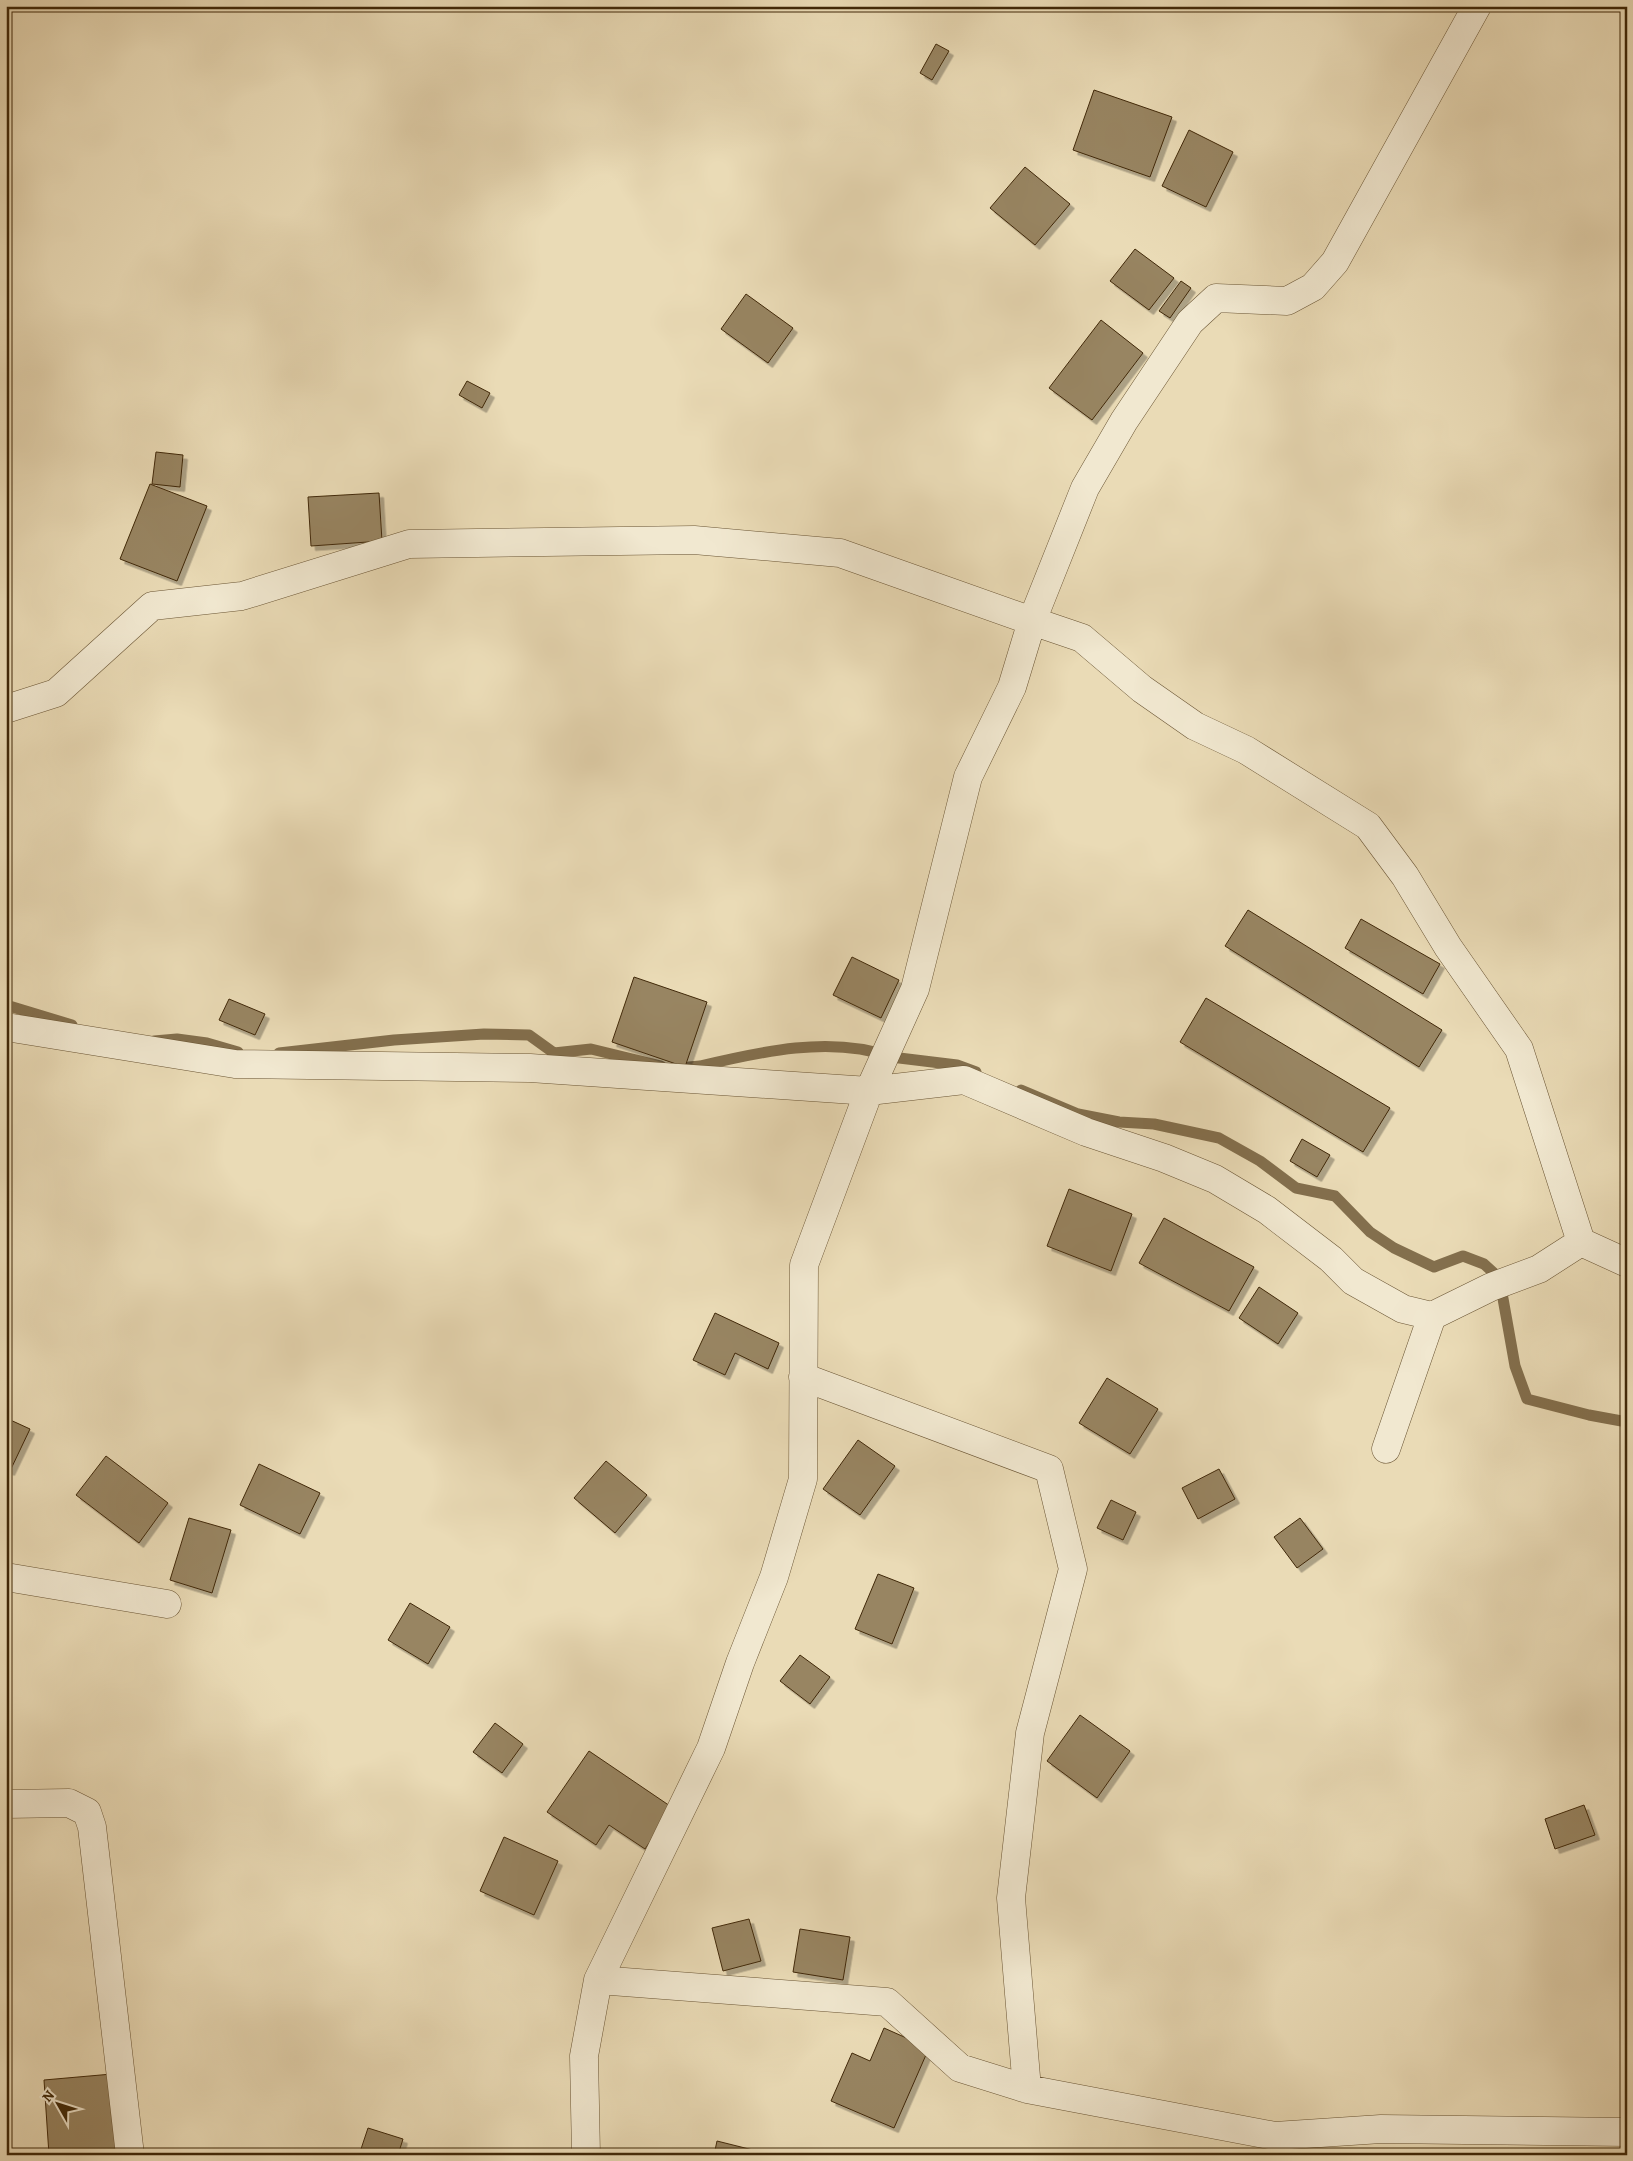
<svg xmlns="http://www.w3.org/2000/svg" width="1633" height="2161" font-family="Alegreya,serif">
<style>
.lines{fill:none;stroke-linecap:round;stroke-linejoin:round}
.stream{stroke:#836f4d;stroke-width:11}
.building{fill:#988562;stroke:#402808;filter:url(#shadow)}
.minor-casing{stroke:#6a5534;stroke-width:29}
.minor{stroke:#f1e8d0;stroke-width:28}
</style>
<defs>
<filter id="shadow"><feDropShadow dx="4.5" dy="4.5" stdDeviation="0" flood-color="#0004"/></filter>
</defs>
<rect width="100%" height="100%" fill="#eadbb6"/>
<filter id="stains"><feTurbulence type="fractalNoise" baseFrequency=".004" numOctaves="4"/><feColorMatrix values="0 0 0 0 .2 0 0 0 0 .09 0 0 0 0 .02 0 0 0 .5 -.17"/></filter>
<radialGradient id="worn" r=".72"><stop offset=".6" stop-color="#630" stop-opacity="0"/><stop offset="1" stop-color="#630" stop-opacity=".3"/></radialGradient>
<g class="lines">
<path class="stream" d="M 6,1005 L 72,1025
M 154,1041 L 177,1039 L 207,1043 L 238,1052
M 279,1053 L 394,1040 L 484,1034 L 529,1035 L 554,1053 L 591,1049 L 661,1066
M 689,1067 L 700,1066 C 759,1052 832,1035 891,1057 L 957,1065 L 976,1072
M 1021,1090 L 1078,1114 L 1119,1122 L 1154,1124 L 1219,1138 L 1260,1161 L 1296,1188 L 1335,1196 L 1370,1232 L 1394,1248 L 1434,1267 L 1463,1256 L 1484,1264 L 1495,1274
M 1502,1293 L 1515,1366 L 1527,1399 L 1589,1415 L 1627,1422"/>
</g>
<path class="building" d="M 936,44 L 949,51 L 932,80 L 920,73 Z
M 1094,90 L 1172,117 L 1150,177 L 1073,150 Z
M 1189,130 L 1233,152 L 1206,207 L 1162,186 Z
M 1025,167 L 1070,204 L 1035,245 L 990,208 Z
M 1135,249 L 1174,278 L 1149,310 L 1110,281 Z
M 1181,281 L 1191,288 L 1170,318 L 1159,311 Z
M 746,294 L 793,328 L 768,363 L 721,329 Z
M 1101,320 L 1143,353 L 1092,420 L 1049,388 Z
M 467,381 L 490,393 L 482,408 L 459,395 Z
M 156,452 L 183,455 L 180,487 L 152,484 Z
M 150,484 L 207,506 L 177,581 L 120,559 Z
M 379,493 L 382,541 L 311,546 L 308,497 Z
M 1248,910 L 1442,1030 L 1419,1067 L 1225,946 Z
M 1361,919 L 1440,964 L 1423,994 L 1345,948 Z
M 852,957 L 899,980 L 881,1018 L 833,995 Z
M 634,977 L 707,1002 L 685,1067 L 612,1042 Z
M 1206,998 L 1390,1108 L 1363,1152 L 1180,1042 Z
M 229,999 L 265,1014 L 255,1035 L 219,1020 Z
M 1302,1139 L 1330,1155 L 1317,1177 L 1290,1161 Z
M 1069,1189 L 1132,1214 L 1111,1271 L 1047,1246 Z
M 1164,1218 L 1254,1267 L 1229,1311 L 1139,1263 Z
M 1259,1287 L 1298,1313 L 1278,1344 L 1239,1318 Z
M 715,1313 L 779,1343 L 768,1369 L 735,1353 L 725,1375 L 693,1360 Z
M 1107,1378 L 1158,1409 L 1130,1454 L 1079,1423 Z
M 6,1418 L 30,1429 L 10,1471 L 6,1469 Z
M 858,1440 L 895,1466 L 860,1515 L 823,1489 Z
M 106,1456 L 168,1503 L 139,1543 L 76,1495 Z
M 606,1461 L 647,1495 L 615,1533 L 574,1498 Z
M 259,1464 L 320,1493 L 300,1534 L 240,1505 Z
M 1219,1469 L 1235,1499 L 1198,1519 L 1182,1488 Z
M 1111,1500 L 1136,1512 L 1123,1540 L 1097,1528 Z
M 189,1518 L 231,1530 L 212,1593 L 170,1580 Z
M 1300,1518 L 1323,1549 L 1297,1568 L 1274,1537 Z
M 878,1574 L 914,1588 L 892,1644 L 855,1629 Z
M 410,1603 L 450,1627 L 428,1664 L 388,1640 Z
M 800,1655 L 830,1677 L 810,1704 L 780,1681 Z
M 1080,1715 L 1130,1751 L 1097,1798 L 1047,1761 Z
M 495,1723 L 523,1744 L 502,1773 L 473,1752 Z
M 589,1751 L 673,1808 L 645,1849 L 609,1825 L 596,1845 L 547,1812 Z
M 1584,1805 L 1595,1835 L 1555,1849 L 1545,1819 Z
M 504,1837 L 558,1861 L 534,1915 L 480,1891 Z
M 749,1919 L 761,1961 L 723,1971 L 712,1928 Z
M 800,1929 L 850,1937 L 843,1980 L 793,1972 Z
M 884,2028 L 929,2048 L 894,2128 L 831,2101 L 852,2053 L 870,2061 Z
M 112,2074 L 118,2149 L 49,2155 L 44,2080 Z
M 368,2128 L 403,2139 L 398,2155 L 359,2155 Z
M 717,2141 L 757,2151 L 756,2155 L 714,2155 Z"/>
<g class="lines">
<defs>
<path id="minor" d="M 1477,6 L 1335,262 L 1313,287 L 1287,301 L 1216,298 L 1190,322 L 1124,421 L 1085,488 L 1032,621 L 1082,638 L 1142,689 L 1195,726 L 1246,750 L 1368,826 L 1405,876 L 1448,947 L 1519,1049 L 1581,1242
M 6,709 L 56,693 L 152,606 L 242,596 L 409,544 L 694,540 L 840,553 L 1032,621 L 1012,687 L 968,777 L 915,989 L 869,1091 L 964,1080 L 1086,1132 L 1164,1158 L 1215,1179 L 1267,1210 L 1331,1259 L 1353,1281 L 1403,1309 L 1432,1316 L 1491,1287 L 1539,1269 L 1581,1242 L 1627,1263
M 6,1027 L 235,1064 L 530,1068 L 869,1091 L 804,1265 L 803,1479 L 774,1577 L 740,1663 L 711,1748 L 598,1980 L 584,2056 L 586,2155
M 803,1377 L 1049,1469 L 1073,1569 L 1030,1733 L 1011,1898 L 1027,2089
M 1386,1449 L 1432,1316
M 6,1577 L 167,1604
M 6,1804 L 69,1803 L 87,1812 L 92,1827 L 130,2155
M 598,1980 L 887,2002 L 960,2068 L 1027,2089 L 1275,2136 L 1381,2129 L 1627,2132"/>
</defs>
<use href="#minor" class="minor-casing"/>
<use href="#minor" class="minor"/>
</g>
<rect width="1633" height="2161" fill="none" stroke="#eadbb6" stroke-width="25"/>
<rect x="8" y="8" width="1618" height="2146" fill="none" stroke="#402808" stroke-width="2.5"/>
<rect x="12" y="12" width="1608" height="2136" fill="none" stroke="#402808"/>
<g transform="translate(58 2104) rotate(309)" stroke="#f1e8d0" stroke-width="4" paint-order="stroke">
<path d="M0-4L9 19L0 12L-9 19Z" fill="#402808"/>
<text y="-8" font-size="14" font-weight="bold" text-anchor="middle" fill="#402808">N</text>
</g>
<rect width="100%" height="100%" filter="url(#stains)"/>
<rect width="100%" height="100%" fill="url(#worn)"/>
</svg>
